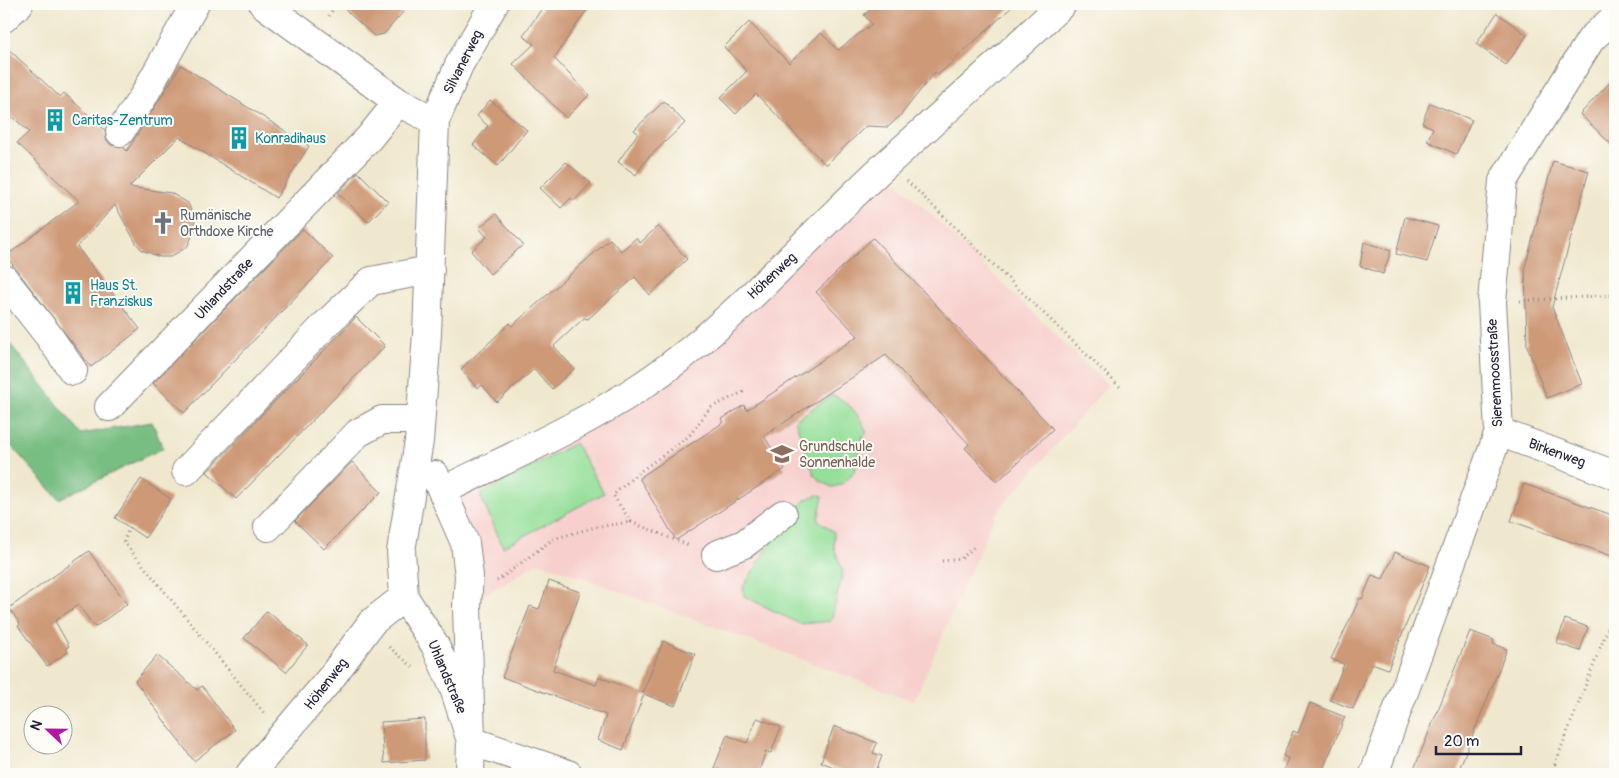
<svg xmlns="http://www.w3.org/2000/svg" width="1619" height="778" font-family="Pangolin,sans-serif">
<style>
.built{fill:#f7d0cd}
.green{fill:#95df9a;stroke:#5c806a}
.forest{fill:#78be82;stroke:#4d705e}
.building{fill:#ce9977}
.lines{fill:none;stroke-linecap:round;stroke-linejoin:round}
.minor-casing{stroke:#898584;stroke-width:30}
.path{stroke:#898584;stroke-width:3;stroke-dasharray:1 4;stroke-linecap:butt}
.minor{stroke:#fff;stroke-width:28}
.labels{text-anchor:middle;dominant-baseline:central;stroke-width:4;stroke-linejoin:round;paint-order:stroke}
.street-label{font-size:14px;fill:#22223b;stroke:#fdfcf7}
.culture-label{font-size:14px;fill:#0d838f;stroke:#fdfcf7;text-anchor:start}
.worship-label{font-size:14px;fill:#5b616d;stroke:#fdfcf7;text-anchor:start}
.education-label{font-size:14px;fill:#785e54;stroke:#fdfcf7;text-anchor:start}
</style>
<rect width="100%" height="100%" fill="#fdfcf7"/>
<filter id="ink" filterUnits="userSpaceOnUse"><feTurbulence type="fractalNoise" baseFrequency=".02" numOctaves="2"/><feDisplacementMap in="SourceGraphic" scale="10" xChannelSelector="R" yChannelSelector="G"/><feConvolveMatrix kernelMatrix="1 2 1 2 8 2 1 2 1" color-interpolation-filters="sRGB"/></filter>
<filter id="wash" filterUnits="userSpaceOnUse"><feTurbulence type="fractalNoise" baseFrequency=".0096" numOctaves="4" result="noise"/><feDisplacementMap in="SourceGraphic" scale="20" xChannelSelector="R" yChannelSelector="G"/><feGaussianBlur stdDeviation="1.12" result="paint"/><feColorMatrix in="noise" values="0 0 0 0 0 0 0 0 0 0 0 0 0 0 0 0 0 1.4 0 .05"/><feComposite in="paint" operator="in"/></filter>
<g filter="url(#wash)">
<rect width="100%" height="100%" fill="#f0e8ce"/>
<path class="built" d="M 883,168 L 1108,385 L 995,515 L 914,701 L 539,562 L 467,606 L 442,491 L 640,387 Z"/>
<path class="green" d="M 832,395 C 850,402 860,416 867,433 L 863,436 L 858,453 L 861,456 C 856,469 847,486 832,487 L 819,480 L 814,474 L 795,420 Z
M 575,443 L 604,493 L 503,547 L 480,495 Z
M 818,495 L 823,496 L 818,520 L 834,532 L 834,547 L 843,572 L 831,621 L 800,624 L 744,596 L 743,587 L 774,538 L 801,504 L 806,499 Z"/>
<path class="forest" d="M 4,336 L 81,434 L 152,422 L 163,448 L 59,499 L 4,438 Z"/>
<g id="blocks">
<path class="building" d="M 339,4 L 410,4 L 384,34 L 374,36 Z
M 545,4 L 591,4 L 554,58 L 589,95 L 566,118 L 513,64 L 534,44 L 523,36 Z
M 877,4 L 1015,4 L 938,75 L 935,72 L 900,116 L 888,127 L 866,126 L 826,165 L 756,94 L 736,114 L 720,98 L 747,71 L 724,47 L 749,22 L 789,63 L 821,33 L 838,50 L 872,24 L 864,15 Z
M 1497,13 L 1527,35 L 1506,65 L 1476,44 Z
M 4,45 L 60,97 L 64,93 L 105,130 L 106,139 L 111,145 L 123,147 L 127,151 L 181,65 L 309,146 L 276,198 L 179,137 L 129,187 L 171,193 L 188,203 L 195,221 L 195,230 L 187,247 L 170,257 L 160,257 L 142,250 L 136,243 L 115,205 L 77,247 L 140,329 L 91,367 L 6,256 L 79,201 L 17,143 L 29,132 L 4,109 Z
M 1615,77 L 1615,148 L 1580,114 Z
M 490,100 L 527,130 L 498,166 L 473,145 L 488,126 L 477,116 Z
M 664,101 L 685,123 L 646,160 L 636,175 L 618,162 L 638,133 L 634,130 Z
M 1430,103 L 1472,120 L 1456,154 L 1427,141 L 1433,128 L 1422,123 Z
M 1553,161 L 1589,171 L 1552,307 L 1582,384 L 1547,398 L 1527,346 L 1525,267 Z
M 566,162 L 591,183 L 574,201 L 571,198 L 561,208 L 540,188 Z
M 358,172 L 388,202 L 368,222 L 338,193 Z
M 496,214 L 523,245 L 490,274 L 471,251 L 487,237 L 479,228 Z
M 1405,217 L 1438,226 L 1427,262 L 1396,254 Z
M 658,226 L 687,259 L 650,295 L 635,277 L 588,319 L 584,318 L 554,346 L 574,369 L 552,389 L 534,369 L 497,402 L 482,385 L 477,388 L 461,369 L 510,323 L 512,326 L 610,239 L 621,251 L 636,238 L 640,243 Z
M 303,229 L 333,258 L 184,413 L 153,383 Z
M 873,238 L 1053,429 L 997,482 L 965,448 L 969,444 L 886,355 L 764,436 L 785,469 L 676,540 L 639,478 L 724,422 L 722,419 L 744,405 L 747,410 L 858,336 L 816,292 Z
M 1364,242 L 1391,251 L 1383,274 L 1360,266 Z
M 356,317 L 385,346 L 236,499 L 207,472 Z
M 352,462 L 381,492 L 324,549 L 295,521 Z
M 141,479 L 171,499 L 145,538 L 115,518 Z
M 1524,484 L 1615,516 L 1615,557 L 1511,521 Z
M 89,551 L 127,604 L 95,627 L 78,605 L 55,621 L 69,646 L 66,648 L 68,652 L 47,666 L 18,626 L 20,624 L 9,608 Z
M 1395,552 L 1430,566 L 1388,669 L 1372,663 L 1353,709 L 1330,700 L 1344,664 L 1331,659 L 1360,598 L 1362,599 L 1372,575 L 1383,579 Z
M 549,581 L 580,592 L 553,670 L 596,685 L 599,677 L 643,693 L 663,641 L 695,654 L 675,706 L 644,694 L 623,750 L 598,740 L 606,715 L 502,677 L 530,606 L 539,609 Z
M 267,611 L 308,645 L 286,672 L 244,638 Z
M 1565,619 L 1588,627 L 1580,651 L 1557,643 Z
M 1470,631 L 1494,640 L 1493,644 L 1507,649 L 1492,687 L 1457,774 L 1412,774 Z
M 157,655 L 197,690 L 202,686 L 235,730 L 194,761 L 135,681 Z
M 1310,703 L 1345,717 L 1321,774 L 1282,774 L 1288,758 L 1283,756 L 1293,731 L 1298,733 Z
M 757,718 L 781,727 L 771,753 L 766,751 L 758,774 L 731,774 L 714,768 L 727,735 L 747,743 Z
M 425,719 L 425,760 L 384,763 L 381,722 Z
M 834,726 L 877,743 L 873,753 L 882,756 L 875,774 L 852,774 L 821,762 Z"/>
</g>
</g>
<g filter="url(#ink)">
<use href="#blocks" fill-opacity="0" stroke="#898584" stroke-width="1"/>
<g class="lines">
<defs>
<path id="minor" d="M 263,4 L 398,102 L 435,121
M 4,18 L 19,4
M 120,132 L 143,97 L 195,4
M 4,279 L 48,335 L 73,371
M 109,407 L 369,138 L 398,102
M 1499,432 L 1615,475
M 186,471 L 326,324 L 371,281 L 430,270
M 435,475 L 465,543 L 469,576 L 467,606 L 471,741 L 470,774
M 442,491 C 508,458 578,428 640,387 C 731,327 802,242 882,168 C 942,114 1003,60 1062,4
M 268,527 L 358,433 L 382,420 L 420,420
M 716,555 L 744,544 L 783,514
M 471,741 L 454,688 L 435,645 L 404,597 L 401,551 L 419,441 L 427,334 L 435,121 L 459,65 L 494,4
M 471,741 L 568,774
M 250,774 L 330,679 L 372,622 L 404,597
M 1374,774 L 1499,432 L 1492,302 L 1503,181 L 1591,39 L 1615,17"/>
</defs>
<use href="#minor" class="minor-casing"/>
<path class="path" d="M 329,16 L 336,4
M 907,181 L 1121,388
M 1520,301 L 1615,295
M 631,522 L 613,495 L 638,473 L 689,436 L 710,408 L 747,390
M 129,527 L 124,542 L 264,713
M 942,561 L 961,559 L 974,547
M 497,581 L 553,539 L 595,527 L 631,522 L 690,546
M 389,647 L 413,667
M 1551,774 L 1615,610"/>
<use href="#minor" class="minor"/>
</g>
</g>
<defs>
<symbol id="building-bare" viewBox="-9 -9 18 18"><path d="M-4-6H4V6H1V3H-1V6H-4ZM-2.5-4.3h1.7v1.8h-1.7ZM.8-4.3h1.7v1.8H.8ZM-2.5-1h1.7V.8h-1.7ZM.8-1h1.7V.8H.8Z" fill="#0f9aa8" stroke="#fdfcf7" stroke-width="2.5" paint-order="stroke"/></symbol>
<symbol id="church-bare" viewBox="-9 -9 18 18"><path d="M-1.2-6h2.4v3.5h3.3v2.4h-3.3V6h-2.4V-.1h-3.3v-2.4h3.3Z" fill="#6b7280" stroke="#fdfcf7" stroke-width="2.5" paint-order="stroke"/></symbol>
<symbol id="school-bare" viewBox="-9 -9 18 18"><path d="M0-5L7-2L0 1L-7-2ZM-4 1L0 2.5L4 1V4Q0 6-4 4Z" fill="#8d6e63" stroke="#fdfcf7" stroke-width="2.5" paint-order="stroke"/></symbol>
</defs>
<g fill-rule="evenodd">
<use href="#building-bare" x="39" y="104" width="32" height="32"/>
<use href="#building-bare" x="223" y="122" width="32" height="32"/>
<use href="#church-bare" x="147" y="207" width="32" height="32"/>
<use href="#building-bare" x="57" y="277" width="32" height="32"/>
<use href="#school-bare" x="766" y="438" width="32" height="32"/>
</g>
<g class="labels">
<g class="street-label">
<text transform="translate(463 62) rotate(-63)">Silvanerweg</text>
<text transform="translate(772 276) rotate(-43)">Höhenweg</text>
<text transform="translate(224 289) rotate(-47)">Uhlandstraße</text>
<text transform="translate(1495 373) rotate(-93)">Sierenmoosstraße</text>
<text transform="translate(1557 453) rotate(20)">Birkenweg</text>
<text transform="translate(447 677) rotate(67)">Uhlandstraße</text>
<text transform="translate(326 684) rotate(-52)">Höhenweg</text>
</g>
<g class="culture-label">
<text x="72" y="120">Caritas-Zentrum</text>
<text x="255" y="138">Konradihaus</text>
<text x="90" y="285">Haus St.<tspan x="90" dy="16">Franziskus</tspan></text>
</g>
<g class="worship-label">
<text x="180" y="215">Rumänische<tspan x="180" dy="16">Orthdoxe Kirche</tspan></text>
</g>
<g class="education-label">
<text x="799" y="446">Grundschule<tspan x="799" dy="16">Sonnenhalde</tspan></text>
</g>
</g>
<rect width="1619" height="778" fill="none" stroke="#fdfcf7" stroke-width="20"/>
<g transform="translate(48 730) rotate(292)"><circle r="24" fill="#fdfcf7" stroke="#a5a5ac"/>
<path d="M0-4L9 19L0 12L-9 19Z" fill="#b5179e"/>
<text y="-8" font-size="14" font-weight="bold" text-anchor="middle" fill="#22223b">N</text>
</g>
<path d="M1436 746v8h85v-8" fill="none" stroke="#22223b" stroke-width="2.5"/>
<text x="1444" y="746" font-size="15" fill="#22223b" stroke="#fdfcf7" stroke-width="4" paint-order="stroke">20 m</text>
</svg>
